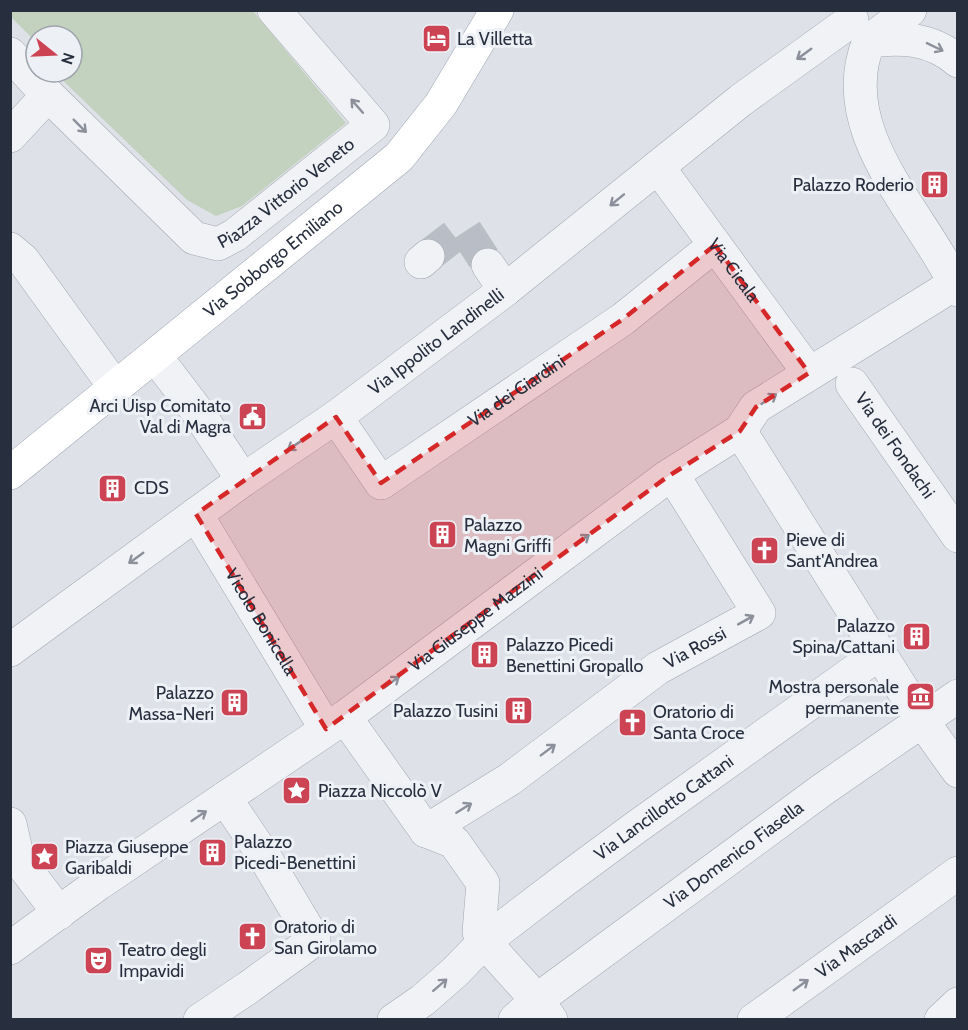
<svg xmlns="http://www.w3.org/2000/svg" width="968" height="1030" font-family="Cabin,sans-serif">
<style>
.green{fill:#c3d1bf}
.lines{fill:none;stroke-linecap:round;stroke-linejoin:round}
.minor-tunnel{stroke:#b9bdc5;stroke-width:33;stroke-dasharray:33 16;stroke-linecap:butt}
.minor-casing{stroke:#a3a8b1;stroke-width:34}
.major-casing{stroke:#9da5b3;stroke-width:34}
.minor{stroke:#f0f2f6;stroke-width:33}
.major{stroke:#fff;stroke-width:33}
.oneway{stroke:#8c909a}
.marked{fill:#d62828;fill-opacity:0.2;stroke:#d62828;stroke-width:4.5;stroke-dasharray:12 8;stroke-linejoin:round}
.labels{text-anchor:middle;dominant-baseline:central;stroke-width:6;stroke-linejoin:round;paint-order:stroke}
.poi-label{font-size:18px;fill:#272f3e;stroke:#edf0f5;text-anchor:start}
.street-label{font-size:18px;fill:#272f3e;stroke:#edf0f5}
</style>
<rect width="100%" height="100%" fill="#dee1e7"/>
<path class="green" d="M 10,11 L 253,11 L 346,123 L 242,206 L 216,216 L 187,200 L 54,72 L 72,72 L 72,36 L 36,36 L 36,42 L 11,17 Z"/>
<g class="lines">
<path class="minor-tunnel" d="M 428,256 L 464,228 L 488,265"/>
<defs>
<g id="minor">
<path d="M 869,41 C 831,132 924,215 958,290"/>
<path d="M 869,41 C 902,37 931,38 958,61"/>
<path d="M 869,41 L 910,10"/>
<path id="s1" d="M 10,54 L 43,90 L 194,238 L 218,244 L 235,235 L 373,125 L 274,10"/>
<path d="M 10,136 L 48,95"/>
<path id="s2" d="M 658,167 L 809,373"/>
<path d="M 10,249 L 23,260 L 112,383"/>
<path d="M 421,262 L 428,256"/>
<path d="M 488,265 L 505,290"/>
<path d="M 165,369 L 197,411 L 243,480"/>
<path id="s3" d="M 852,384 L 958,536"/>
<path id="s4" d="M 336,417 L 381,483 L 623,319 L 715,245"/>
<path d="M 740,431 L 923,722 L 958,771"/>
<path id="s5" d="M 196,514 L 326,729"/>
<path id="s6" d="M 10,650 L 243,480 L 336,417 L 505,290 L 741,100 L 852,20"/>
<path d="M 345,717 L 426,831 L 454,842 L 483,883 L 479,932 L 489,947 L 537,1000 L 551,1020"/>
<path d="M 10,824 L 18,859 L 59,913"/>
<path id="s7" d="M 426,831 L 510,779 L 658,668 L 759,613 L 672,474"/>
<path id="s8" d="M 10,948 L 98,884 L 345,717 L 667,477 L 740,431 L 756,407 L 940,293 L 958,279"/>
<path d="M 200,1020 L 249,987 L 314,940 L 264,856 L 225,798"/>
<path id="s9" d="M 394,1020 L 423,1000 L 455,972 L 485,941 L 566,879 L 635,828 L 880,653"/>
<path id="s10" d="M 515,1020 L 537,1000 L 822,790 L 958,696"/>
<path id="s11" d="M 754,1020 L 958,873"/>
<path d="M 941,1020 L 958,1004"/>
</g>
<g id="major">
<path id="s12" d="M 10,473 L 399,157 L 441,104 L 497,10"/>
</g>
</defs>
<use href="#minor" class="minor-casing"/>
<use href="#major" class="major-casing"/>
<use href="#minor" class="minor"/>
<use href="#major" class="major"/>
</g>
<defs><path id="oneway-shaft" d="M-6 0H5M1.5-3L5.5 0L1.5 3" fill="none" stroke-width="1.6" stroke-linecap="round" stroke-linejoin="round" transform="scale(1.5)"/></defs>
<g class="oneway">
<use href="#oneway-shaft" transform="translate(935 47) rotate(26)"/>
<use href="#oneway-shaft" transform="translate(804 54) rotate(144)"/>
<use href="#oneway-shaft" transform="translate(357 106) rotate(-131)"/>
<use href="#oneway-shaft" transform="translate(80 126) rotate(45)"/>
<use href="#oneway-shaft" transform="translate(617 200) rotate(141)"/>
<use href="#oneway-shaft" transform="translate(769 399) rotate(-33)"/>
<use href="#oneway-shaft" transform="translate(295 445) rotate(146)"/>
<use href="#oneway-shaft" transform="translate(582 540) rotate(-36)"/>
<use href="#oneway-shaft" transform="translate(136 558) rotate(144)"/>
<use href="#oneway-shaft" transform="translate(746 620) rotate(-29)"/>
<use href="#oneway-shaft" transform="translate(392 682) rotate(-37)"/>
<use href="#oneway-shaft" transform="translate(548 750) rotate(-37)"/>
<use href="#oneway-shaft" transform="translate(464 808) rotate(-32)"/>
<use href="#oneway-shaft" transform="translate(199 816) rotate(-34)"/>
<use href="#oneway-shaft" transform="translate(440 985) rotate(-41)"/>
<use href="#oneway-shaft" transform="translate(801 985) rotate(-36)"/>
</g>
<path class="marked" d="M 715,245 L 809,373 L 756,407 L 740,431 L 667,477 L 326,729 L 196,514 L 336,417 L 381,483 L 623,319 Z"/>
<defs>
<symbol id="hotel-square" viewBox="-11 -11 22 22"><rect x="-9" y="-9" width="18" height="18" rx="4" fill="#cc4354" stroke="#edf0f5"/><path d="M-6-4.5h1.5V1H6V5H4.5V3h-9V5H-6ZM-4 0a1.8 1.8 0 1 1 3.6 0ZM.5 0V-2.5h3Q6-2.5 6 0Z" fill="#fff"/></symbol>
<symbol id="building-square" viewBox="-11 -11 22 22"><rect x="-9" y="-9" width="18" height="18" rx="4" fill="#cc4354" stroke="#edf0f5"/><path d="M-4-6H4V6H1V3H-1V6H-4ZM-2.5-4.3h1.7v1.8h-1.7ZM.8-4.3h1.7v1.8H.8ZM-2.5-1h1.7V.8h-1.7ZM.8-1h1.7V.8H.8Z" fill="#fff"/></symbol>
<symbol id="civic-square" viewBox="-11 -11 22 22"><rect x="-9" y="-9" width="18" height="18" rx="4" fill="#cc4354" stroke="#edf0f5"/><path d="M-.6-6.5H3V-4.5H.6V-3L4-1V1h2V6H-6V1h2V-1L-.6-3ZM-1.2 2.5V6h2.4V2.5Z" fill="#fff"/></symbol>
<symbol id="church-square" viewBox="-11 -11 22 22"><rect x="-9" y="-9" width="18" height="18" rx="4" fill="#cc4354" stroke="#edf0f5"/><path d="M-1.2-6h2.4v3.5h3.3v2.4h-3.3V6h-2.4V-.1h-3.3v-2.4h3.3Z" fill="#fff"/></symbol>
<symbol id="museum-square" viewBox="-11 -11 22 22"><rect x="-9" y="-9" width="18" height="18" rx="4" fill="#cc4354" stroke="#edf0f5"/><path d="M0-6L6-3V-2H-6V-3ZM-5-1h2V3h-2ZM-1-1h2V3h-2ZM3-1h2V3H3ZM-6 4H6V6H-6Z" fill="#fff"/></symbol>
<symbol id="sight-square" viewBox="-11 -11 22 22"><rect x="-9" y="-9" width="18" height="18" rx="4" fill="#cc4354" stroke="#edf0f5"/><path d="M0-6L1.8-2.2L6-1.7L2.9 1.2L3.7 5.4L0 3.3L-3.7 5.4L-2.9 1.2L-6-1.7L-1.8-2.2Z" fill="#fff"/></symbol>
<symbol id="theatre-square" viewBox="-11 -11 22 22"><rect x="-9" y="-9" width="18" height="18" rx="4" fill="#cc4354" stroke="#edf0f5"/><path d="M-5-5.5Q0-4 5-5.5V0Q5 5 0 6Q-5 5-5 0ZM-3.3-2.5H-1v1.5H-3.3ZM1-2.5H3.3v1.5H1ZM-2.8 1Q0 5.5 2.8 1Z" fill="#fff"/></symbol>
</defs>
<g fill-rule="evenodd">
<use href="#hotel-square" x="420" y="22" width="33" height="33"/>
<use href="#building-square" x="918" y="168" width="33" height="33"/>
<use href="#civic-square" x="236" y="400" width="33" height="33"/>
<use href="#building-square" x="96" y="472" width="33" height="33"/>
<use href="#building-square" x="426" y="518" width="33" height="33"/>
<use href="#church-square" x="748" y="534" width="33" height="33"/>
<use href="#building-square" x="900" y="620" width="33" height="33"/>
<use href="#building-square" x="468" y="638" width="33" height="33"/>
<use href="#museum-square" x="904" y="680" width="33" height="33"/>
<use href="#building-square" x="218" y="686" width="33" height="33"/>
<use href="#building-square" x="502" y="694" width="33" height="33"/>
<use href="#church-square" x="616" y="706" width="33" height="33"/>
<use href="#sight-square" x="280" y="774" width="33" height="33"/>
<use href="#building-square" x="196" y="836" width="33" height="33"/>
<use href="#sight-square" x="28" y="840" width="33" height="33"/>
<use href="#church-square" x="236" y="920" width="33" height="33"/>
<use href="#theatre-square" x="82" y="944" width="33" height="33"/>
</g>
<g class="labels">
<g class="poi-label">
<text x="457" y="39">La Villetta</text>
<text x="914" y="185" text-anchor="end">Palazzo Roderio</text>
<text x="231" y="406" text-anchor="end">Arci Uisp Comitato<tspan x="231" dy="21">Val di Magra</tspan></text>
<text x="134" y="488">CDS</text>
<text x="464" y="525">Palazzo<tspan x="464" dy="21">Magni Griffi</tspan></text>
<text x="786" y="540">Pieve di<tspan x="786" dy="21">Sant'Andrea</tspan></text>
<text x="895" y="626" text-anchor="end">Palazzo<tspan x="895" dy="21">Spina/Cattani</tspan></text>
<text x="506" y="645">Palazzo Picedi<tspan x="506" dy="21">Benettini Gropallo</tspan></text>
<text x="899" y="687" text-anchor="end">Mostra personale<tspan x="899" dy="21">permanente</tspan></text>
<text x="214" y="693" text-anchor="end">Palazzo<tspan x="214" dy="21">Massa-Neri</tspan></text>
<text x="498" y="711" text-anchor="end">Palazzo Tusini</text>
<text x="653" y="712">Oratorio di<tspan x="653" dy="21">Santa Croce</tspan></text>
<text x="318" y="791">Piazza Niccolò V</text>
<text x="234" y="842">Palazzo<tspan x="234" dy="21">Picedi-Benettini</tspan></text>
<text x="65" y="847">Piazza Giuseppe<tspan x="65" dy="21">Garibaldi</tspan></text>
<text x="274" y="927">Oratorio di<tspan x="274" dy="21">San Girolamo</tspan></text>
<text x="119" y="950">Teatro degli<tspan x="119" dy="21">Impavidi</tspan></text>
</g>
<g class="street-label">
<text stroke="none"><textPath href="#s1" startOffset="370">Piazza Vittorio Veneto</textPath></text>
<text stroke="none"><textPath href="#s12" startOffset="339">Via Sobborgo Emiliano</textPath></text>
<text stroke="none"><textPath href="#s2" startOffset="128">Via Cicala</textPath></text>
<text stroke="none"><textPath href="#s6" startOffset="526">Via Ippolito Landinelli</textPath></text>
<text stroke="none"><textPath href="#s4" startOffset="244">Via dei Giardini</textPath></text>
<text stroke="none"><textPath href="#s3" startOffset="75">Via dei Fondachi</textPath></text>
<text stroke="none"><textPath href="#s8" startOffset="570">Via Giuseppe Mazzini</textPath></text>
<text stroke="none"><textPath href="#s5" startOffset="126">Vicolo Bonicella</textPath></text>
<text stroke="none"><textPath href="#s7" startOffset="326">Via Rossi</textPath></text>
<text stroke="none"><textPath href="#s9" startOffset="344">Via Lancillotto Cattani</textPath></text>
<text stroke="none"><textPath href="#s10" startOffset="274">Via Domenico Fiasella</textPath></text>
<text stroke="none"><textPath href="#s11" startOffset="126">Via Mascardi</textPath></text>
</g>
</g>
<rect width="968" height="1030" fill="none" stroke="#272f3e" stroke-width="24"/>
<g transform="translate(54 54) rotate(108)"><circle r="28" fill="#edf0f5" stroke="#9ea3ac" stroke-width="1.5"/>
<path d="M0-4.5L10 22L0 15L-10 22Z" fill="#cc4354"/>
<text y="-9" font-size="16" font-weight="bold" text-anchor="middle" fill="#272f3e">N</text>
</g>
</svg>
